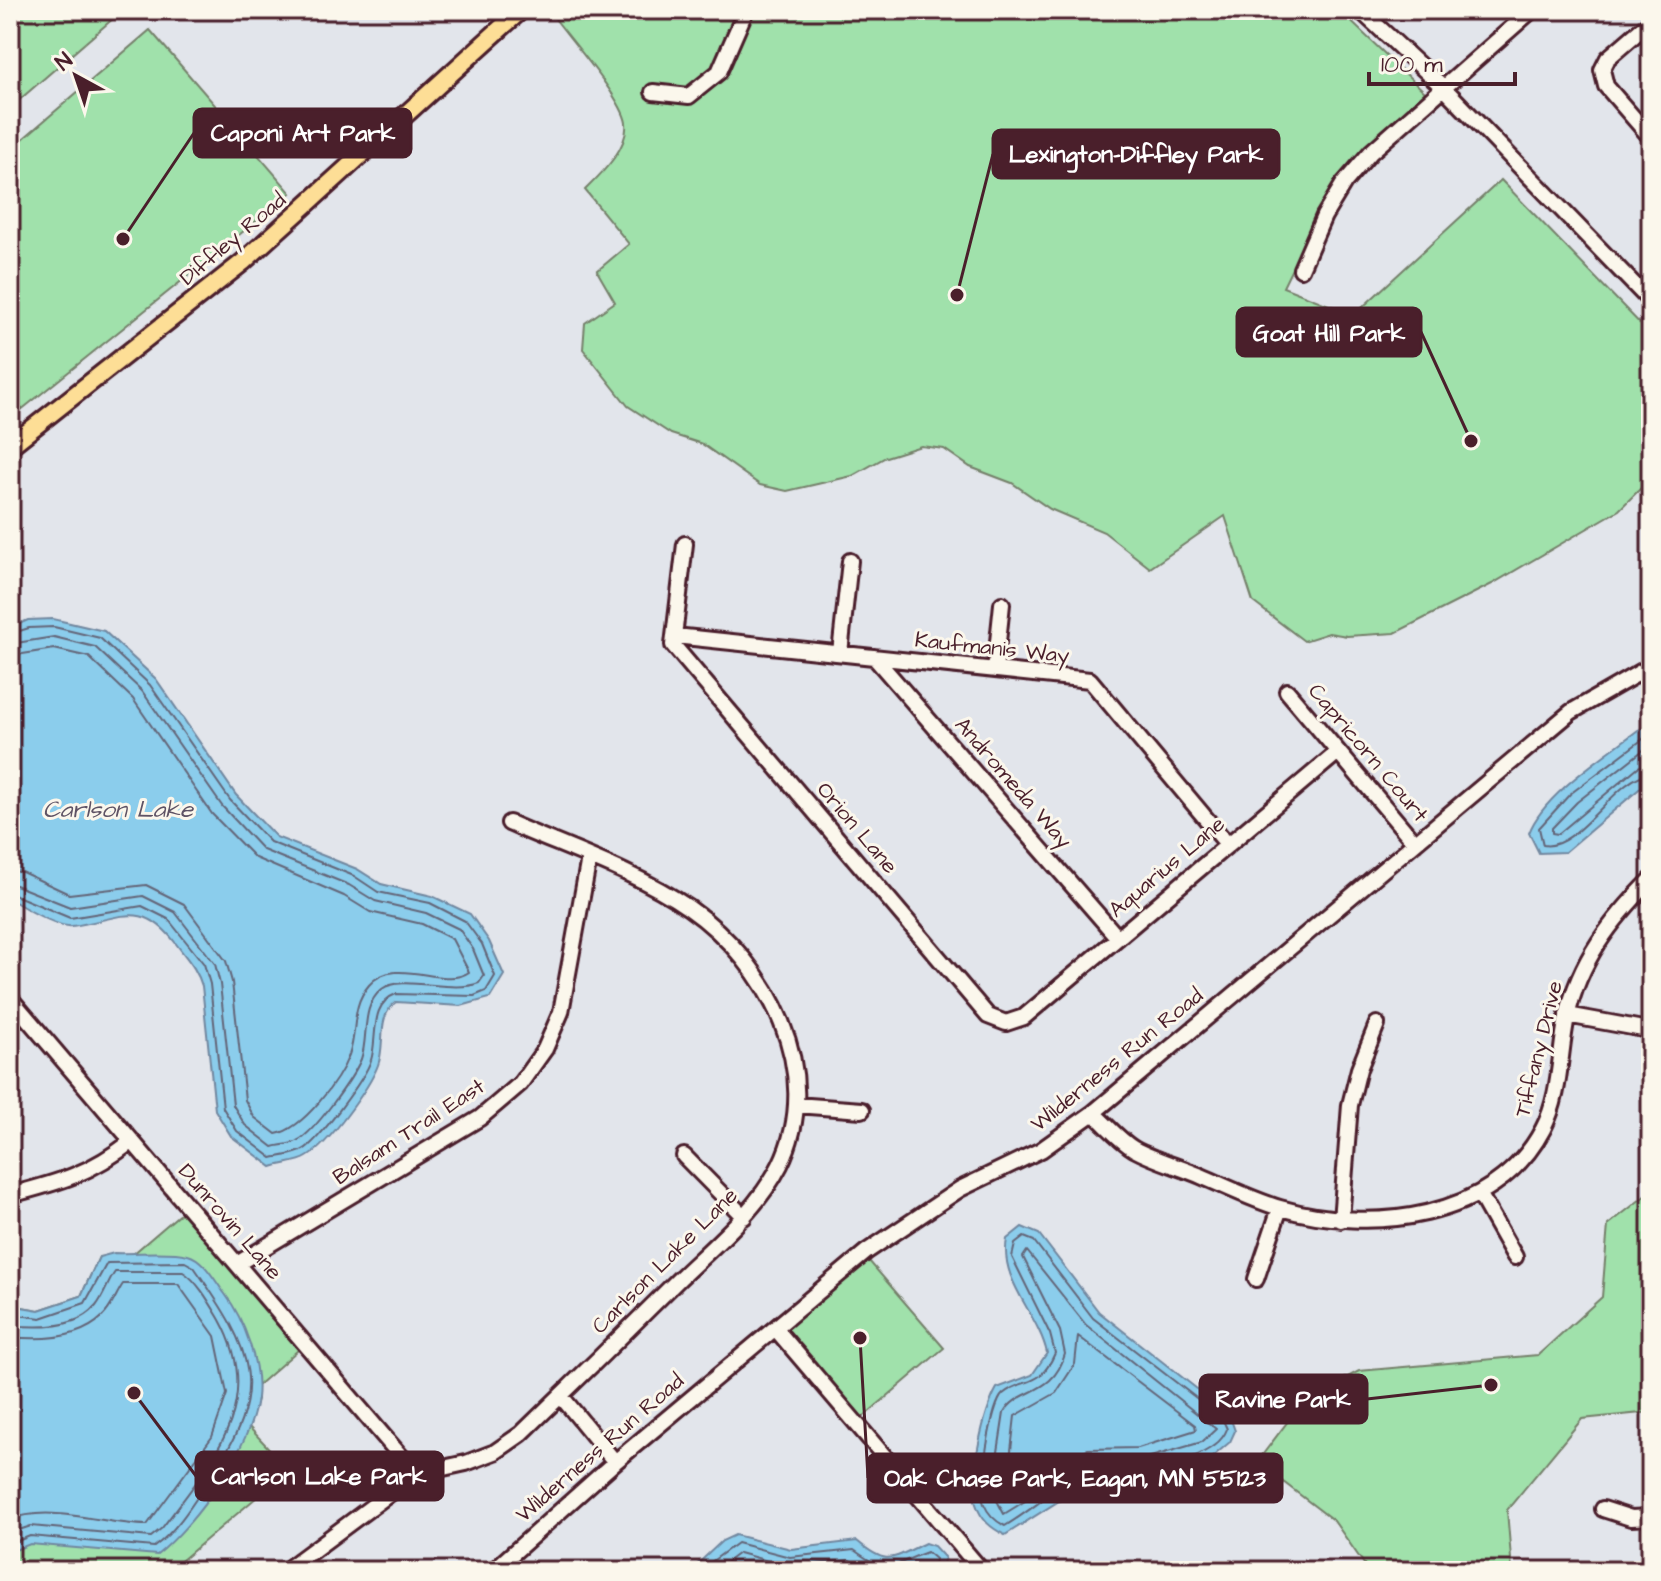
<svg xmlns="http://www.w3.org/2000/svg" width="1661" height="1581" font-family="'Architects Daughter',sans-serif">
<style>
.green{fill:#a0e1ab;stroke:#75806b;stroke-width:2}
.water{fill:#8bcdec;stroke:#71879f;stroke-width:2}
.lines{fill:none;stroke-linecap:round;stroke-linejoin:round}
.shore{stroke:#646578;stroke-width:2}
.minor-casing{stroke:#4a1f2b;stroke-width:20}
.major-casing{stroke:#4a1f2b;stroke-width:22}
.minor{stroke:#fbf7ec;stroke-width:14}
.major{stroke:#fdde96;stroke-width:16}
.labels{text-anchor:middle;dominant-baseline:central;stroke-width:6;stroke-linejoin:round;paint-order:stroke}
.street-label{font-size:22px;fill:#4a1f2b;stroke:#fbf7ec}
.water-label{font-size:24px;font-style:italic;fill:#5e5365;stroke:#fbf7ec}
.leader{fill:none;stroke:#4a1f2b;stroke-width:3}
.callout-dot{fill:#4a1f2b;stroke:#fbf7ec;stroke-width:3}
.callout{fill:#4a1f2b;stroke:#4a1f2b;stroke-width:3}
.callout-label{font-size:24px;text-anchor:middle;font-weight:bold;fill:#fff}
</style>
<rect width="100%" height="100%" fill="#e2e5eb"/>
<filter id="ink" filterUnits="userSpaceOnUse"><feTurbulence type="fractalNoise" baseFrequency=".0125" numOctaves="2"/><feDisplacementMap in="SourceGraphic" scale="16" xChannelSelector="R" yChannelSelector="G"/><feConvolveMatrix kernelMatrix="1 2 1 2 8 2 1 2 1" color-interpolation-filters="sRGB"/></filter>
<g filter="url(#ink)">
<path class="green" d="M 10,10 L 123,10 L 10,108 Z
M 560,10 L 1339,10 L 1427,94 L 1322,207 L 1283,287 L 1354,315 L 1501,180 L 1651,335 L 1651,478 L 1619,510 L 1492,584 L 1395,633 L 1347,636 L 1329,633 L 1304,641 L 1253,602 L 1225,516 L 1150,568 L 1104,532 L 1050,509 L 1012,483 L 970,467 L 944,449 L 921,446 L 886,457 L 852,476 L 787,491 L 760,485 L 702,444 L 671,434 L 628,406 L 583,349 L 585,323 L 615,302 L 597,271 L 629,244 L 585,190 C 601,174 629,148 626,123 C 623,99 569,38 553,16 Z
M 150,30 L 291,193 L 10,419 L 10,150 Z
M 1651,1191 L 1651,1412 L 1582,1419 L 1507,1510 L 1512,1571 L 1369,1571 L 1334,1521 L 1257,1462 L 1304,1400 L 1359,1371 L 1538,1355 L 1602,1297 L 1608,1225 Z
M 188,1207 L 305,1344 L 257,1386 L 257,1399 L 248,1426 L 289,1470 L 169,1571 L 10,1571 L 10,1305 L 39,1310 L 81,1296 L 99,1257 L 133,1254 Z
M 863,1254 L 944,1348 L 856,1423 L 775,1328 Z"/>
<path class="water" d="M 53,619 L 104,631 L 156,679 L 236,795 L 276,837 L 357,869 L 381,884 L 432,896 L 470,914 L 489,941 L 504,975 L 490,998 L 461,1006 L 396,1002 C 376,1017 386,1044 378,1065 C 370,1087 328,1145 307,1157 C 298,1163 282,1163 272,1167 L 231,1136 L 215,1110 L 202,986 C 197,969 188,960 177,945 C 143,898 121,919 72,926 C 58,928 23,907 10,899 L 10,628 L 28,620 Z
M 1651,724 L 1651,779 L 1565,852 L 1539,853 L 1529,833 C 1543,795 1606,755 1638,730 Z
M 1022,1227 L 1039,1234 L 1099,1312 L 1229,1414 L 1235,1431 L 1230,1442 L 1211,1458 L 1142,1478 L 1097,1477 L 1005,1535 C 991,1528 981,1520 976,1504 C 968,1478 984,1411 997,1388 L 1032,1375 L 1047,1353 C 1038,1313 999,1281 1007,1239 Z
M 114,1253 C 135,1254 170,1250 188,1255 C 204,1259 215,1281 225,1294 C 244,1319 261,1365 257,1398 C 251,1447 195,1525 157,1555 L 30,1544 L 10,1552 L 10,1305 L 39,1310 L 81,1296 L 99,1257 Z
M 735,1535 L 791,1549 L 857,1541 C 888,1567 891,1559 925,1543 L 934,1546 L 945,1558 L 940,1571 L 690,1571 L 722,1541 Z"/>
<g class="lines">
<path class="shore" d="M 10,634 L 29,628 L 54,627 L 100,638 L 150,685 L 230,800 L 270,842 L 354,876 L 378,892 L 430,903 L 465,921 L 482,944 L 495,976 L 486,991 L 474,996 L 396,994 C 369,1004 378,1038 371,1060 C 366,1077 318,1142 303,1150 C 294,1155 281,1156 272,1158 L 237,1131 L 223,1108 L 210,984 L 204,964 L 168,919 L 142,906 L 70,918 L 10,893
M 10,644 L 54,637 L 95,647 L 142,691 L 222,806 L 263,850 L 349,885 L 375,901 L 426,913 L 459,929 L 473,949 L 484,976 L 479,983 C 451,994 402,974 382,989 C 360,1007 369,1037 361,1059 C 353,1078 315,1132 297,1141 C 290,1145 280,1145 273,1147 L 245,1125 L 233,1105 L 220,984 L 215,964 L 175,912 L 143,896 L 70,907 L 10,883
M 10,656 L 54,649 L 89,657 L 133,699 L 212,814 L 255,858 L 344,896 L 370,912 L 422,924 L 452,939 L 469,972 C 444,990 396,954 369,985 C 350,1007 358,1032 349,1055 C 339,1081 303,1129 276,1134 L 254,1117 L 245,1100 L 232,982 L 226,961 L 184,904 L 146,885 L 69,894 L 22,872 L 10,871
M 1651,733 L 1570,794 L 1539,828 L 1543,845 C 1577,852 1615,777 1651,773
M 1651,744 L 1577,802 L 1552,828 L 1552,833 L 1558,834 L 1638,767 L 1651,763
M 1024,1237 L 1034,1241 L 1093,1318 L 1222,1418 L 1227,1429 C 1217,1456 1169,1465 1142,1470 C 1127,1472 1108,1465 1093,1470 C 1061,1482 1034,1509 1005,1526 C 995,1521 988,1514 984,1504 C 978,1489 991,1404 1003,1394 C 1025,1376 1039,1390 1055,1353 L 1050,1334 L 1012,1257 L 1015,1244 Z
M 1027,1251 L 1086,1325 L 1216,1429 L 1202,1442 L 1140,1460 L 1090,1461 L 1004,1514 L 992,1491 L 1004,1413 C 1018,1387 1053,1397 1065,1354 L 1060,1331 L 1023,1257 Z
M 10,1314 L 41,1318 L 85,1303 L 107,1263 L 185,1262 L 194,1267 C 254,1353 272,1389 208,1481 C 192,1505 177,1530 154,1547 L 30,1536 L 10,1544
M 10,1325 C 36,1328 77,1329 96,1306 C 104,1296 108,1282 115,1272 L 183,1272 C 198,1281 211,1305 220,1320 C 267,1405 210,1463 162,1528 L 151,1537 L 31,1526 L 10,1533
M 1078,1336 L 1195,1425 L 1196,1430 L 1138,1448 L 1088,1449 L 1006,1494 L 1015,1416 L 1056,1393 L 1075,1364 Z
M 10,1337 C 40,1340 79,1340 102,1317 C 112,1308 116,1294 123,1284 L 178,1284 L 215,1336 L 227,1394 L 212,1437 L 147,1525 C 106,1525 49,1503 10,1520
M 699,1571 L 737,1543 L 790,1557 L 854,1550 C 893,1578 886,1566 927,1552 L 935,1559 L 933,1571
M 715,1571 L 739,1553 L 790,1567 L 850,1560 L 864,1571"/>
<defs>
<path id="minor" d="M 1360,10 L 1443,87 L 1651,302
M 1651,21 L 1608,58 L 1602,70 L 1606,86 L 1651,138
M 653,92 L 689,96 L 719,72 L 746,10
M 1301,269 L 1324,216 L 1344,183 L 1371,152 L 1532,10
M 685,544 L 673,645 L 988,1016 L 1006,1023 L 1024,1017 L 1338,752
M 675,636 L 1090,680 L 1228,845
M 840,653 L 850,561
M 874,657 L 1118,938
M 995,670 L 1002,604
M 1287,691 L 1415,843
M 10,998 L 416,1474
M 1567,1015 L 1643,1029
M 796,1105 L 862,1110
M 1093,1113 C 1106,1124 1119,1140 1134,1149 C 1154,1160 1180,1167 1201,1176 C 1227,1187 1253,1200 1280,1208 C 1370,1234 1495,1221 1543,1129 C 1561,1095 1559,1054 1567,1017 C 1579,961 1612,919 1651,880
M 684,1156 L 744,1217
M 10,1195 C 60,1182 90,1174 132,1141
M 1480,1195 L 1515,1257
M 1341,1220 L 1350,1105 L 1359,1069 L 1377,1024
M 237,1264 L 480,1118 L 520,1084 L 545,1049 L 561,1012 L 589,858
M 1256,1279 L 1280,1208
M 775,1328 L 982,1571
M 561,1396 L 615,1462
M 1603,1509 L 1631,1518 L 1651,1517
M 285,1571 L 416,1474 L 466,1463 L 495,1452 L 521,1434 C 573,1384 625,1333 676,1282 C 713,1246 756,1212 780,1165 C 826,1072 768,963 689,908 C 635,871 568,849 509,823
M 493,1571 L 615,1462 L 866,1252 L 960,1189 L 1041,1150 L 1093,1113 L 1571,712 L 1651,666
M 1159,1571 L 1177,1571"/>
<path id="major" d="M 10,446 L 243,262 L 521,10"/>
</defs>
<use href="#minor" class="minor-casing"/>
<use href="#major" class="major-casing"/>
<use href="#minor" class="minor"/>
<use href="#major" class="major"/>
</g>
</g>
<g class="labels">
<g class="street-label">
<text transform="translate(233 239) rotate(-40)">Diffley Road</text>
<text transform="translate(992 648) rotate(6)">Kaufmanis Way</text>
<text transform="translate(1368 753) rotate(50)">Capricorn Court</text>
<text transform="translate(1013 783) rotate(49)">Andromeda Way</text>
<text transform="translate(857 828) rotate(50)">Orion Lane</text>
<text transform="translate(1167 867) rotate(-40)">Aquarius Lane</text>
<text transform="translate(1539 1049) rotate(-76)">Tiffany Drive</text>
<text transform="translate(1117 1060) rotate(-39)">Wilderness Run Road</text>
<text transform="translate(409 1132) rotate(-33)">Balsam Trail East</text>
<text transform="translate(230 1222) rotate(49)">Dunrovin Lane</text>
<text transform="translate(665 1261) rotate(-45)">Carlson Lake Lane</text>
<text transform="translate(600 1448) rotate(-41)">Wilderness Run Road</text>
</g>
<g class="water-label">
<text x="118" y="810">Carlson Lake</text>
</g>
</g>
<path class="leader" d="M123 239L194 133M957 295L993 154M1471 441L1421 332M1491 1385L1367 1399M134 1393L196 1476M860 1338L868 1478"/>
<g class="callout-dot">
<circle cx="123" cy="239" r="8"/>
<circle cx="957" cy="295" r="8"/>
<circle cx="1471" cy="441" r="8"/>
<circle cx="1491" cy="1385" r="8"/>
<circle cx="134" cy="1393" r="8"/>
<circle cx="860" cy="1338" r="8"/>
</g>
<g class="callout">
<rect x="194" y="109" width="217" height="48" rx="8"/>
<rect x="993" y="130" width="286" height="48" rx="8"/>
<rect x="1237" y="308" width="184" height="48" rx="8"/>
<rect x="1200" y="1375" width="167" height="48" rx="8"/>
<rect x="196" y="1452" width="247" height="48" rx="8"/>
<rect x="868" y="1454" width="414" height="48" rx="8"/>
</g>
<g class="callout-label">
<text x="303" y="141">Caponi Art Park</text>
<text x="1136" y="162">Lexington-Diffley Park</text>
<text x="1329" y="341">Goat Hill Park</text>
<text x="1283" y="1407">Ravine Park</text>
<text x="319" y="1484">Carlson Lake Park</text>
<text x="1075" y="1486">Oak Chase Park, Eagan, MN 55123</text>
</g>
<rect width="1661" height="1581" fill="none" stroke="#fbf7ec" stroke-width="40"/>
<rect x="20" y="20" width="1621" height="1541" fill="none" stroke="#4a1f2b" stroke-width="3" filter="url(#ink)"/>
<g transform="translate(76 76) rotate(320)" stroke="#fbf7ec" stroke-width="6" paint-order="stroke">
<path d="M0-6L14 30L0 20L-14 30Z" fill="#4a1f2b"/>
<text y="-12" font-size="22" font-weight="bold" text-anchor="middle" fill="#4a1f2b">N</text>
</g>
<path d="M1369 72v12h146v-12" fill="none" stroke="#4a1f2b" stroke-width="4"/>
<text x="1381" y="72" font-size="24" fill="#4a1f2b" stroke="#fbf7ec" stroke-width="6" paint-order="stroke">100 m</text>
</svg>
